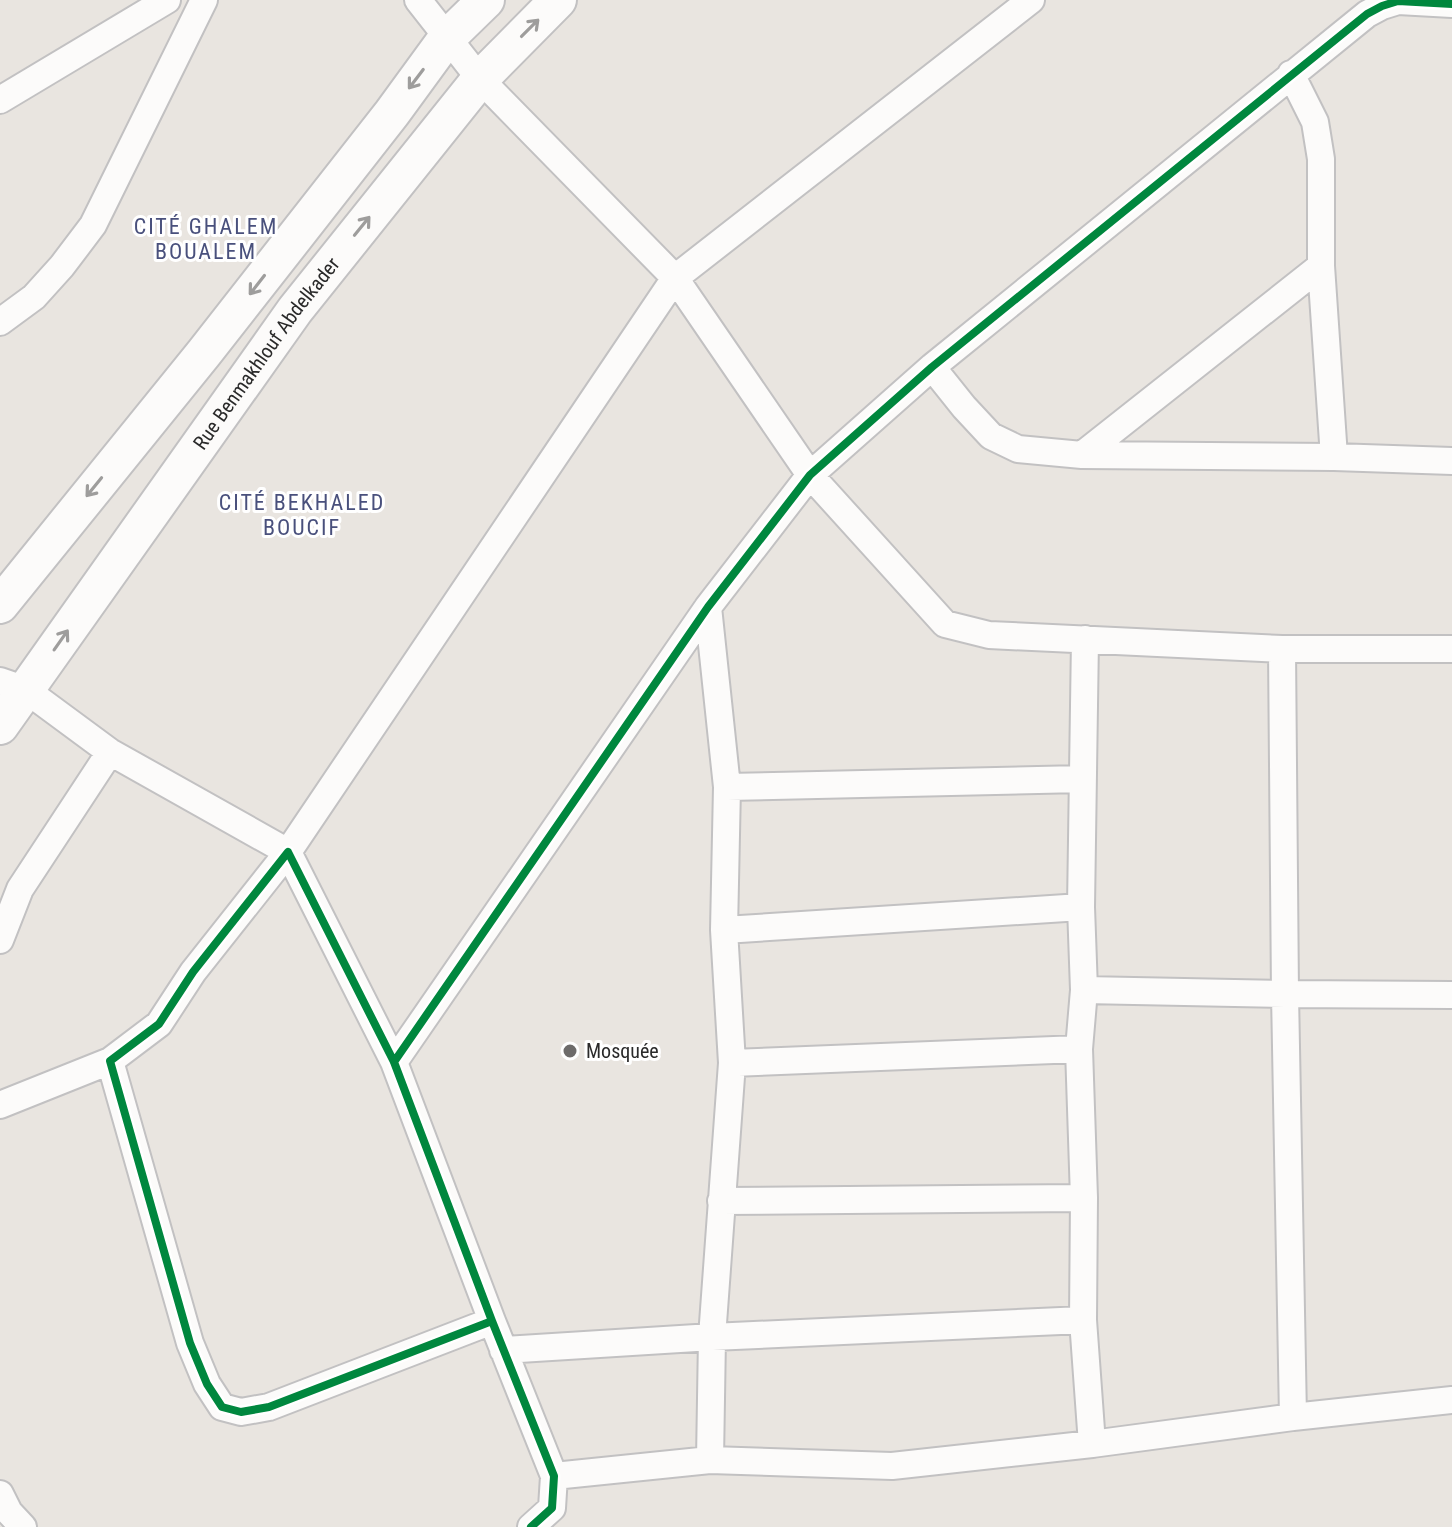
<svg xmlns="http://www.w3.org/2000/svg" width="1452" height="1527" font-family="'Roboto Condensed',sans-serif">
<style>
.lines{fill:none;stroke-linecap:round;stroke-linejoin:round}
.street-casing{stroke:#c2c1c2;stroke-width:30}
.secondary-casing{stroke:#c2c1c2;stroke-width:40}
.street{stroke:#fcfbfa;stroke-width:26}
.secondary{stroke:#fcfbfa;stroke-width:36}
.cycleway-casing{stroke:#fff;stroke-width:13}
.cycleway{stroke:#00873e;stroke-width:8}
.oneway{stroke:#9e9d9c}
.poi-dot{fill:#6d6b6a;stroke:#fff;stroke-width:3}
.labels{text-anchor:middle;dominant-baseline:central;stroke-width:6;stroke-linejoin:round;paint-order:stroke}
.street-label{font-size:20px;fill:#2a2a2a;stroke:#fff}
.poi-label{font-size:20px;fill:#2a2a2a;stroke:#fff;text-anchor:start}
.neighbourhood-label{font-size:22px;letter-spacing:2px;fill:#49507c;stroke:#fff}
</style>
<rect width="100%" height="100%" fill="#e9e5e0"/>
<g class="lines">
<defs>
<path id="street" d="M 418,0 L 480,79 L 675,278 L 810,475 L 945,624 L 989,635 L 1282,649 L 1452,649
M 1291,74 L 1315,122 L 1321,159 L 1321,266 L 1334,457
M 0,100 L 167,0
M 0,322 L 34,297 L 62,266 L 93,225 L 204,0
M 932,367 L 964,407 L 991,436 L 1018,449 L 1082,455 L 1334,457 L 1452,461
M 1082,455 L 1321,266
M 708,607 L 727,787 L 724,930 L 732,1063 L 712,1337 L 710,1460
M 1085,639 L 1081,907 L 1084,990 L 1079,1049 L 1084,1198 L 1083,1320 L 1092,1444 L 1293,1417 L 1452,1400
M 1282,649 L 1285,994 L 1293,1417
M 0,681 L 26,690 L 110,752 L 288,852 L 675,278 L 1031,0
M 727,787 L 1082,779
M 724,930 L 1081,907
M 0,940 L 20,889 L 110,752
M 1084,990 L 1285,994 L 1452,995
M 394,1062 L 708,607 L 810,475 L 932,367 L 1367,14 L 1382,6 L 1398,1 L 1452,4
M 732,1063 L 1079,1049
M 0,1105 L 110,1061
M 721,1201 L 1084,1198
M 492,1321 L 269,1407 L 241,1412 L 222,1407 L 207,1384 L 190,1343 L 110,1061 L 159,1024 L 193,972 L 288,852 L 394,1062 L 492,1321 L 554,1476 L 552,1508 L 531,1527
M 503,1350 L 712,1337 L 1083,1320
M 554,1476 L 710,1460 L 892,1466 L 1092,1444
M 0,1494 L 9,1512 L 23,1527"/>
<g id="secondary">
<path d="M 0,605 L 204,353 L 392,113 L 446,39 L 486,0"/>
<path id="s1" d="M 0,726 L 295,310 L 480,79 L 558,0"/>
</g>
</defs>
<use href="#street" class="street-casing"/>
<use href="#secondary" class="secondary-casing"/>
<use href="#street" class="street"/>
<use href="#secondary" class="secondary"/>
<defs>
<path id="cycleway" d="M 394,1062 L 708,607 L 810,475 L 932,367 L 1367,14 L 1382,6 L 1398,1 L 1452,4
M 492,1321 L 269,1407 L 241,1412 L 222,1407 L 207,1384 L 190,1343 L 110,1061 L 159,1024 L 193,972 L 288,852 L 394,1062 L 492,1321 L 554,1476 L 552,1508 L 531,1527"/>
</defs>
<use href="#cycleway" class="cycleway-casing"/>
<use href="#cycleway" class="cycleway"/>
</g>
<defs><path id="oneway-shaft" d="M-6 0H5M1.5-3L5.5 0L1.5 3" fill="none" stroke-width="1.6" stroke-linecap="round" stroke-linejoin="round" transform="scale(2)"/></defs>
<g class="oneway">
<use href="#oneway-shaft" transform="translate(530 28) rotate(-45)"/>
<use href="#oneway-shaft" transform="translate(416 79) rotate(127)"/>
<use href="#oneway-shaft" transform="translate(362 226) rotate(-51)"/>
<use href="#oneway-shaft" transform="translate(257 285) rotate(128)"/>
<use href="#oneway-shaft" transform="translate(94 487) rotate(129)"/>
<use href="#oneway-shaft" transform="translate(61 640) rotate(-55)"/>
</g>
<circle class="poi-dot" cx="570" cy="1051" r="8"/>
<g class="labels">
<g class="street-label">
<text stroke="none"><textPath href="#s1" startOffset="458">Rue Benmakhlouf Abdelkader</textPath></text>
</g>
<g class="poi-label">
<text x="586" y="1051">Mosquée</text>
</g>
<g class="neighbourhood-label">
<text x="206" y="226">CITÉ GHALEM<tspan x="206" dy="25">BOUALEM</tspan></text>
<text x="302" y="502">CITÉ BEKHALED<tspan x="302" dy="25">BOUCIF</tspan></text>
</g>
</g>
</svg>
